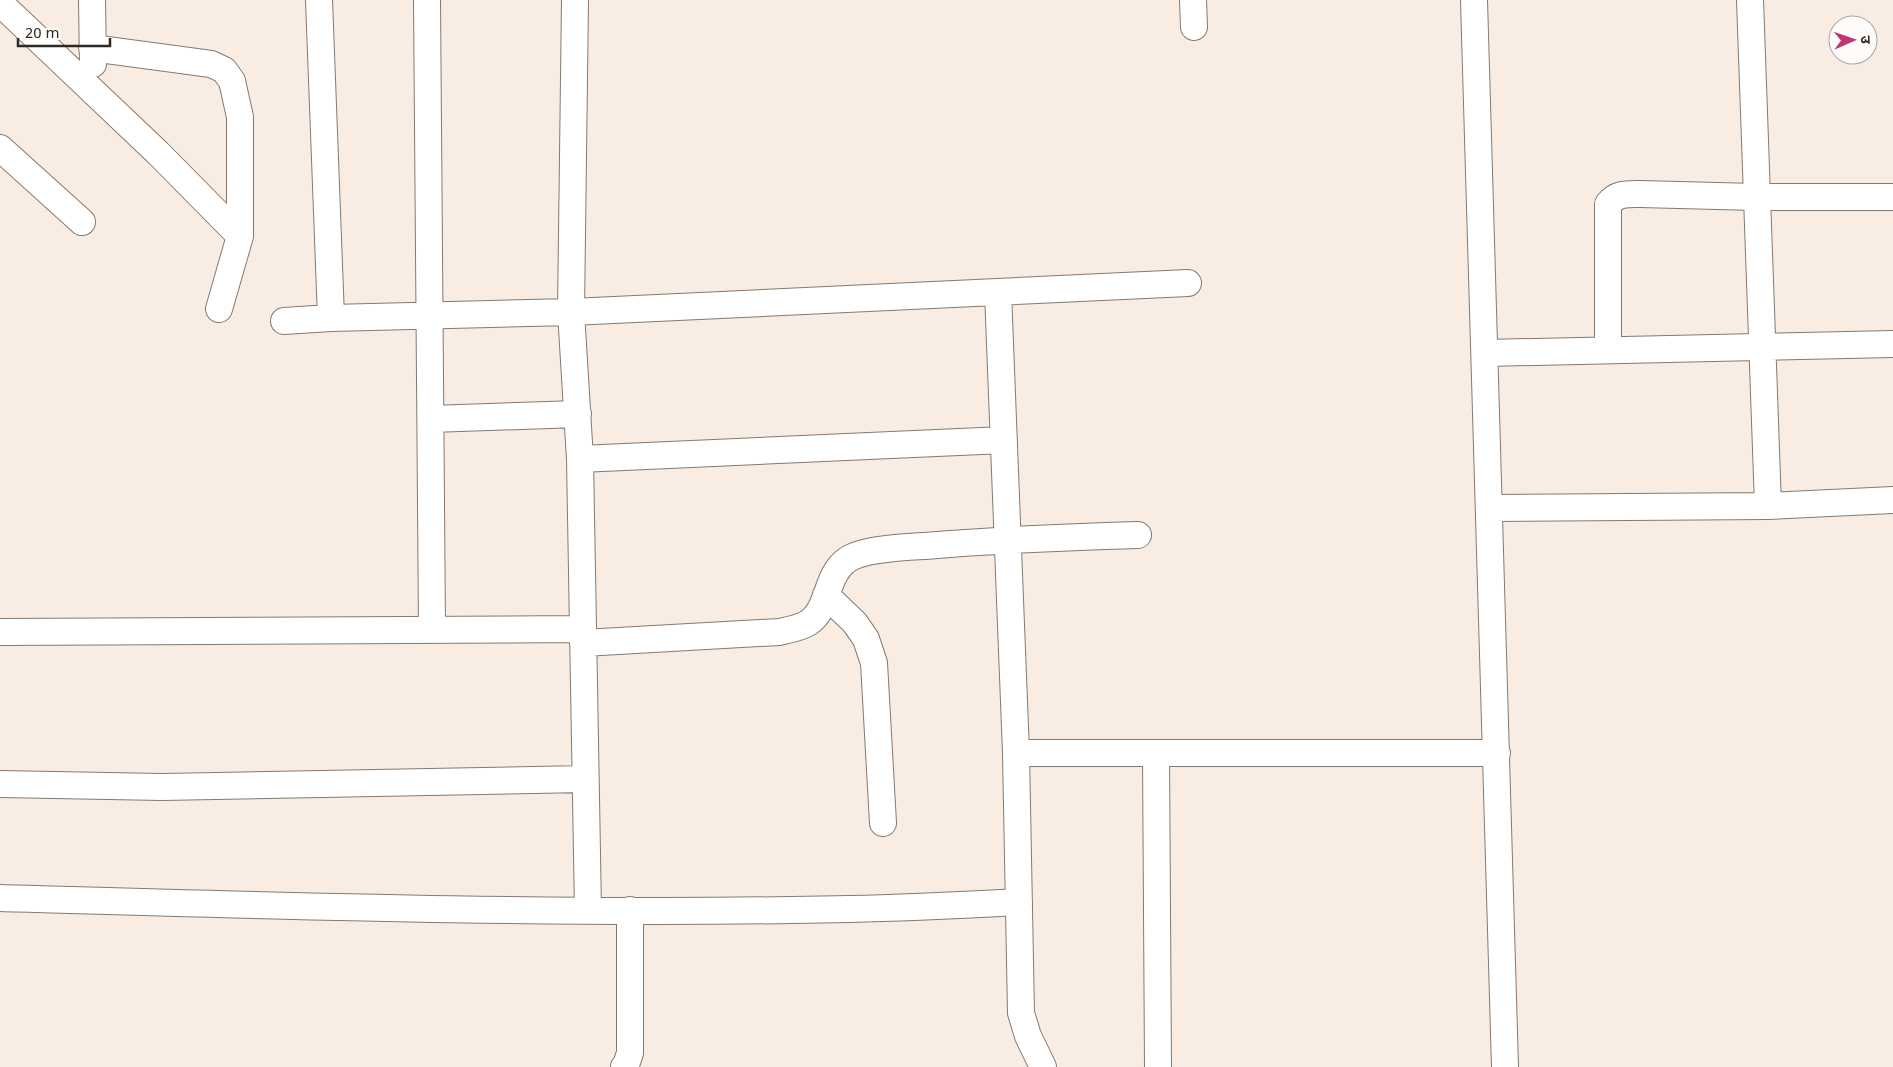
<svg xmlns="http://www.w3.org/2000/svg" width="1893" height="1067" font-family="Georgia,'Noto Sans Devanagari',serif">
<style>
.lines{fill:none;stroke-linecap:round;stroke-linejoin:round}
.minor-casing{stroke:#847970;stroke-width:28}
.minor{stroke:#fff;stroke-width:26}
</style>
<rect width="100%" height="100%" fill="#f9ede3"/>
<g class="lines">
<defs>
<path id="minor" d="M 92,0 L 93,64
M 319,0 L 331,318
M 427,0 L 432,629
M 575,0 L 571,312 L 580,459 L 588,910
M 1193,0 L 1194,27
M 1474,0 L 1505,1067
M 1750,0 L 1768,506
M 0,3 L 158,153 L 240,236
M 92,48 L 211,64 L 224,70 L 232,81 L 240,117 L 240,236 L 219,309
M 0,148 L 82,222
M 998,292 L 1016,753 L 1021,1013 L 1028,1036 L 1043,1067
M 284,321 L 331,318 L 571,312 L 1188,283
M 1608,350 L 1608,204 C 1617,193 1627,194 1640,194 L 1756,197 L 1893,197
M 1485,353 L 1893,344
M 431,419 L 578,414
M 580,459 L 1004,440
M 1489,508 L 1768,506 L 1893,500
M 826,595 L 855,623 L 866,639 L 874,663 L 883,823
M 0,632 L 583,629
M 583,643 L 779,632 C 788,630 800,628 808,623 C 830,609 825,575 847,560 C 862,549 906,547 925,546 C 996,540 1067,537 1138,535
M 1016,753 L 1497,753
M 1156,753 L 1158,1067
M 0,784 L 162,787 L 585,779
M 0,898 C 283,906 567,915 850,909 C 906,908 963,905 1019,902
M 624,1067 L 626,1065 L 630,1053 L 630,910"/>
</defs>
<use href="#minor" class="minor-casing"/>
<use href="#minor" class="minor"/>
</g>
<g transform="translate(1853 40) rotate(88)"><circle r="24" fill="#fefcfa" stroke="#aaa8a5"/>
<path d="M0-4L9 19L0 12L-9 19Z" fill="#c1366d"/>
<text y="-8" font-size="14" font-weight="bold" text-anchor="middle" fill="#2d2925">उ</text>
</g>
<path d="M18 38v8h92v-8" fill="none" stroke="#2d2925" stroke-width="2.5"/>
<text x="25" y="38" font-size="15" fill="#2d2925" stroke="#fefcfa" stroke-width="4" paint-order="stroke">20 m</text>
</svg>
